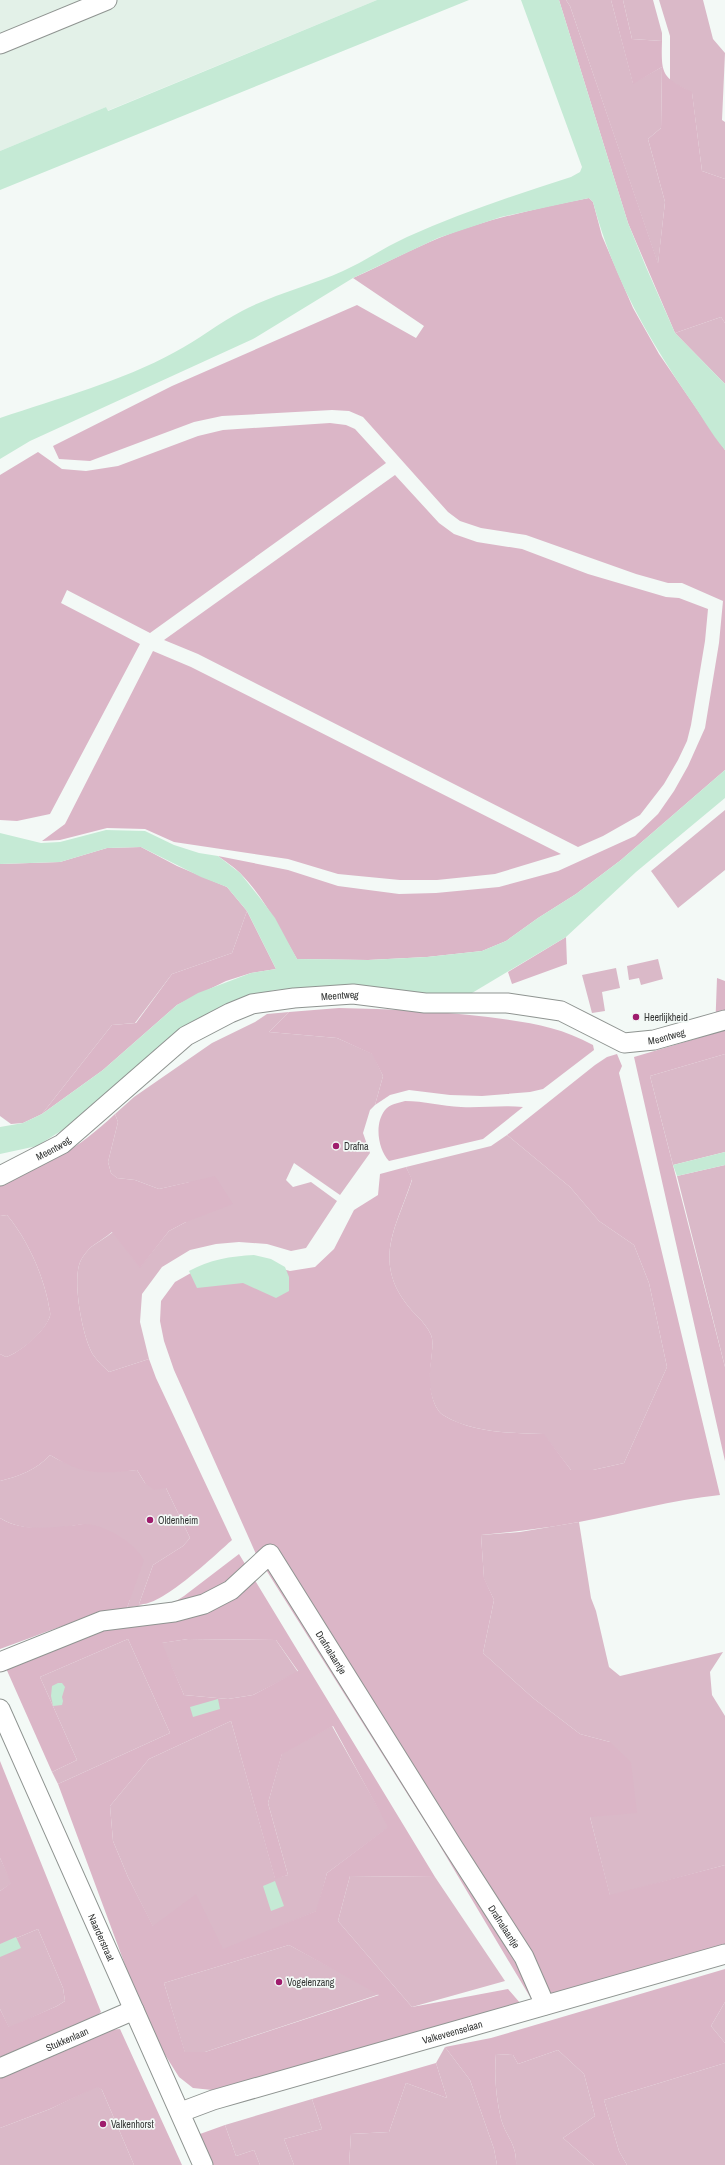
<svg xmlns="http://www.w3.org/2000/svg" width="725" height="2165" font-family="'Archivo Narrow',sans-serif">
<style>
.built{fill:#e3f1e8}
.green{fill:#dab9c8}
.forest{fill:#dbb6c7;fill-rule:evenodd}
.water{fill:#c5ead5}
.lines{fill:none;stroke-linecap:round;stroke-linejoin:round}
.minor-casing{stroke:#8f9491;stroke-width:21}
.minor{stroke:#fff;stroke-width:19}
.poi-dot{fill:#9f1c6d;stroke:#f3f9f6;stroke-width:1.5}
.labels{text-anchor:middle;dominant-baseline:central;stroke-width:3.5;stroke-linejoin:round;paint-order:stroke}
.street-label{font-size:10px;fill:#323433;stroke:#f3f9f6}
.poi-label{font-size:10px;fill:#323433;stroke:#f3f9f6;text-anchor:start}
</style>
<rect width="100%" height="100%" fill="#f3f9f6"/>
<path class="built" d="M 0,0 L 377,0 L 107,111 L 106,107 L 0,151 Z"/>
<path class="green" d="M 566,0 L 611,0 L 633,83 L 662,67 L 661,128 L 648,139 L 665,202 L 658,264 L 570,6 Z
M 623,0 L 653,0 L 662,33 L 662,41 L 632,39 Z
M 659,0 L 703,0 L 713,39 L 725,53 L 722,120 L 725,122 L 725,179 L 702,171 L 692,93 L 670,81 L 670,36 Z
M 721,317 L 725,323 L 725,384 L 675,333 Z
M 725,810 L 725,870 L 678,908 L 651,871 Z
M 141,847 L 177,866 L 227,887 L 247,911 L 232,953 L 172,974 L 135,1023 L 112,1025 L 42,1114 L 23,1123 L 11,1124 L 0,1116 L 0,864 L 60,862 L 107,848 Z
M 658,959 L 663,979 L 641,985 L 639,978 L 629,980 L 627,966 Z
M 616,968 L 620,988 L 602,992 L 605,1011 L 592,1013 L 582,975 Z
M 289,1012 L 269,1032 L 337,1038 L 373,1054 L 383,1076 L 375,1105 L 370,1110 L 363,1133 L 370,1153 L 340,1195 L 294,1163 L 286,1180 L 293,1187 L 311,1182 L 337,1201 L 306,1248 L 291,1251 L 267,1244 L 239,1242 L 216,1244 L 190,1250 L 162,1267 L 142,1294 L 140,1322 L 149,1359 L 109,1372 C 104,1367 98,1362 94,1356 C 83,1341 71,1278 81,1260 C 91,1243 98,1244 113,1232 L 140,1267 L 169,1231 L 186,1222 L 190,1182 L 159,1189 L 135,1180 L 117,1178 L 111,1173 L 108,1162 L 118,1122 L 115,1114 L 134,1097 L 212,1043 L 255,1022 L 267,1014 Z
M 725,1054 L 725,1152 L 673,1165 L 650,1076 Z
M 507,1135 L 570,1187 L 599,1221 L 634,1245 L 649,1283 L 667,1367 L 624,1463 L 593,1470 L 571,1470 L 543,1434 C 511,1433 472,1433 443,1415 C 434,1409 430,1391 429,1380 C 429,1369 435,1343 431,1335 C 425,1321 413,1314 405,1302 C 373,1258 398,1224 412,1180 L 406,1167 L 491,1146 Z
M 725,1165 L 725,1367 L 677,1176 Z
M 7,1215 C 27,1239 41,1270 48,1301 C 48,1305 51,1311 50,1316 C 45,1332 21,1352 6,1357 L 0,1354 L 0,1216 Z
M 50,1455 C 75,1471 108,1473 137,1470 L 145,1483 L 166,1488 L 190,1538 L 183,1546 L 153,1565 L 139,1604 L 143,1605 L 127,1608 L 130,1599 L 83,1524 C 57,1529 23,1533 0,1518 L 0,1481 C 20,1476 36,1470 50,1455 Z
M 579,1522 L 591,1598 L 596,1611 L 609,1667 L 620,1676 L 723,1652 L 710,1672 L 712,1695 L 725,1716 L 725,1865 L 610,1896 L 590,1817 L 610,1742 L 580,1734 L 533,1698 L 483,1653 L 494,1600 L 484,1579 L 481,1535 L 520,1532 Z
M 128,1639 L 170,1733 L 58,1784 L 52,1772 L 77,1760 L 40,1677 Z
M 188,1639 L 276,1640 L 298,1672 L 253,1695 L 228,1699 L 184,1695 L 161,1643 Z
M 231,1721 L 275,1878 L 288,1875 L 268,1803 L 282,1753 L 332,1726 L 389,1827 L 327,1873 L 317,1911 L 223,1950 L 153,1927 L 128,1877 L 113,1841 L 110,1806 L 149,1759 Z
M 0,1858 L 12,1883 L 0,1891 Z
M 350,1876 L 435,1877 L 505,1981 L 412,2007 L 338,1921 Z
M 38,1929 L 63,1988 L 65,2001 L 57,2006 L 9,2028 L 0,2009 L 0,1945 Z
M 289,1945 L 380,1994 L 205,2052 L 185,2053 L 164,1983 Z
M 725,2002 L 725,2043 L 711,2026 Z
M 445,2047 L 470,2080 L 494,2149 L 497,2165 L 349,2165 L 351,2134 L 389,2132 L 406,2083 L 447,2098 L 436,2063 Z
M 558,2050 L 584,2074 L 595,2116 L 563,2138 L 594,2165 L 516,2165 C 517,2144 506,2137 501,2119 C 496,2097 494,2076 496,2054 L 513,2055 L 518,2064 Z
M 725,2063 L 725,2165 L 627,2165 L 619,2151 L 604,2100 Z
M 97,2086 L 102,2090 L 134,2165 L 0,2165 L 0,2128 L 50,2109 Z
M 312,2099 L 322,2129 L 284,2139 L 294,2165 L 260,2165 L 254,2150 L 236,2156 L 225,2125 Z"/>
<path class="forest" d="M 559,0 L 566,0 L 570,6 L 658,263 L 665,202 L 648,139 L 661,128 L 662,67 L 633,84 L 611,0 L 623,0 L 632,39 L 662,41 C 661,75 662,77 692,92 L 702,171 L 725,179 L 725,323 L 721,317 L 675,333 L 628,223 Z
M 589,198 L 593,202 L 602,236 L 633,308 L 659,354 L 725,450 L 725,770 L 621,860 L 576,894 L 538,918 L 506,941 L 482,951 L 427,957 L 368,960 L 297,959 C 280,930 265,898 240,873 C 234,867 225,861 218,856 L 288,870 L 338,886 L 399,894 L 436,893 L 499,887 L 558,871 L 635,836 L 658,814 L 674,791 L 688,766 L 705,728 L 719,643 L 723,601 L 682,583 L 668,583 L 636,574 L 526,535 L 481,528 L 460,521 L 448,512 L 363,417 L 349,411 L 332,410 L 222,416 L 194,422 L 90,461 L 59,459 L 53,446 L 172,386 L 357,305 L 416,338 L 424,326 L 353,278 C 382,265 410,250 439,238 C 487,219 538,208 589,198 Z
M 330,423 L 346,425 L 355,429 L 386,463 L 150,633 L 67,590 L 61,603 L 140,644 L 50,814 L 17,821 L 0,820 L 0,475 L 38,452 L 62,469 L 86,471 L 118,466 L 198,436 L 223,430 Z
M 395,475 L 439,523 L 454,534 L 477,542 L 522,549 L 588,574 L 666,597 L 679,598 L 708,609 L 705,641 L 691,725 L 687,741 L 678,760 L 664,784 L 640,815 L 603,836 L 578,847 L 198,654 L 164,640 Z
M 153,651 L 191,667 L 561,854 L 495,874 L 437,880 L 400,880 L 338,874 L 288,859 L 174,842 L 145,829 L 107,828 L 60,840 L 42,841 L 65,824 Z
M 247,911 L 276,969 L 251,973 L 226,981 L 177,1005 L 103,1070 L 42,1114 L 112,1025 L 136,1023 L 172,974 L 232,953 Z
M 566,937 L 567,964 L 512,984 L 508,972 Z
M 717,978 L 725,981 L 725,1054 L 650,1076 L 725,1367 L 725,1461 L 634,1057 L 715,1033 Z
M 339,1008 C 389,1009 439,1011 488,1017 C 527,1022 559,1026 593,1045 L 594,1050 L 543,1089 L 530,1092 L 482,1096 L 450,1095 L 409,1090 L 390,1095 L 375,1105 L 383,1076 L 372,1054 L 337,1038 L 269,1032 L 289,1012 Z
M 617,1054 L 622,1066 L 619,1073 L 720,1495 C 672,1500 626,1513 579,1522 C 547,1528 514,1532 481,1535 L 484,1578 L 494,1600 L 483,1653 L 533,1698 L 580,1734 L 610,1742 L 631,1762 L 637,1813 L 590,1817 L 610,1895 L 725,1865 L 725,1954 L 536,2007 L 437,1841 L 256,1554 L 174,1370 L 164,1341 L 160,1321 L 161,1301 L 175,1282 L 198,1269 L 264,1264 L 290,1271 L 315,1267 L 334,1249 L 354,1210 L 378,1195 L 380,1174 L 406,1167 L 412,1179 C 398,1224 373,1258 405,1302 C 413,1314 425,1321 431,1335 C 435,1343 429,1369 430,1380 C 430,1391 434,1409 443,1415 C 472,1433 511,1433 544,1434 L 571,1470 L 593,1470 L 624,1463 L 667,1367 L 649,1283 L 634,1245 L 599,1221 L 570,1187 L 507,1135 L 595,1065 L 607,1057 Z
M 405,1101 C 424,1101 442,1106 461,1107 C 482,1108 502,1105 523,1107 L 483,1139 L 389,1161 C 378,1149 374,1124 385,1110 C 390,1104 398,1103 405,1101 Z
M 115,1114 L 118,1122 L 108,1162 L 111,1173 L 117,1178 L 135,1180 L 159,1189 L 215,1176 L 233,1204 L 186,1222 L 169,1231 L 140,1268 L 112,1232 C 98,1244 91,1243 81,1260 C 71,1278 83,1341 94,1356 C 98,1362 104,1367 109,1372 L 149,1359 L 156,1378 L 232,1540 C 215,1555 160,1608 139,1604 L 153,1565 L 183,1546 L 190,1538 L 166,1488 L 154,1490 L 145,1483 L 137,1470 C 100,1474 82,1475 50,1455 C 36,1470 20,1476 0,1481 L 0,1354 L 6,1357 C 21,1352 45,1331 50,1316 C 51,1311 48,1305 48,1301 C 41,1270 27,1239 7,1215 L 0,1216 L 0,1176 C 53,1163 75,1151 115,1114 Z
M 0,1518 C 20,1531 46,1528 68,1526 C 73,1526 79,1524 83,1524 C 105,1524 134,1542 144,1560 L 127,1608 C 83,1616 42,1634 0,1649 Z
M 239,1554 L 435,1877 L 350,1876 L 338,1921 L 412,2007 L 508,1989 L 521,2004 L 212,2090 L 193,2088 L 179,2077 L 162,2050 L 131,1981 L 58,1784 L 170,1733 L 128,1639 L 40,1677 L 77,1760 L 52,1772 L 5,1666 L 55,1645 L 156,1614 L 184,1596 ZM 188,1639 L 276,1640 L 298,1671 L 253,1695 L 228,1699 L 184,1695 L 162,1643 ZM 231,1721 L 275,1879 L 288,1875 L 268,1803 L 282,1754 L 333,1726 L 388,1827 L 327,1873 L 316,1911 L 223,1949 L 196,1894 L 153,1926 L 128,1877 L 113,1841 L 110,1806 L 149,1759 ZM 289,1945 L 379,1995 L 205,2052 L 185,2052 L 164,1983 Z
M 0,1761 L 101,2012 L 94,2018 L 0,2057 L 0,2009 L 9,2027 L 57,2006 L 65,2001 L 63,1988 L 38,1929 L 0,1945 L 0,1891 L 11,1883 L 0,1858 Z
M 725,1969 L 725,2002 L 711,2026 L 725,2043 L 725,2063 L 604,2100 L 619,2151 L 627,2165 L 594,2165 L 563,2138 L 595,2116 L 584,2074 L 558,2050 L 518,2064 L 513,2055 L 496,2054 C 494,2075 496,2098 501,2119 C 506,2137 517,2144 516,2165 L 497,2165 L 494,2149 L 470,2080 L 445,2047 L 491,2038 Z
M 120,2029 L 182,2165 L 134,2165 L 102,2090 L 97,2087 L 50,2109 L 0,2128 L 0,2077 L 109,2030 Z
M 436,2063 L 447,2098 L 406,2083 L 389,2132 L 351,2134 L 349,2165 L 294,2165 L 284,2139 L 322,2129 L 312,2099 Z
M 225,2125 L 236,2156 L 254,2150 L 260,2165 L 213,2165 L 200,2134 Z"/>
<path class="water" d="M 377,0 L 469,0 L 0,190 L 0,151 L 106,107 L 108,111 Z
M 521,0 L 559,0 L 628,223 L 646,267 L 675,333 L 725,384 L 725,450 C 711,434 700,413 687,395 C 644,331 613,277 593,202 L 589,198 L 501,217 L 438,238 L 353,278 L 253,339 L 30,441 L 0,459 L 0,418 C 59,398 120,382 175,352 C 198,340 219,323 242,311 C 274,294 310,286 343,271 C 365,261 385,247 407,237 C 460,213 515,195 571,177 L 580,172 L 582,167 Z
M 725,770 L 725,798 L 636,872 L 566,937 L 472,993 L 441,995 L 323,987 L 274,990 L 236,1002 L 149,1061 L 64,1129 L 37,1146 L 0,1154 L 0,1127 L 23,1123 L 42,1114 L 103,1070 L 177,1005 L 198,993 L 251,973 L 276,969 L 247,911 L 227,887 L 201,877 L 141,847 L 107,848 L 60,862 L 0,864 L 0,833 L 41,843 L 60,842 L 106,830 L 145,831 L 174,845 L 199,853 L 218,856 L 240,873 L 260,898 L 275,918 L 297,959 L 368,960 L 427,957 L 482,951 L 506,941 L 538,918 L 576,894 L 621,860 Z
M 725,1152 L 725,1165 L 677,1176 L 673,1165 Z
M 254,1255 L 271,1259 L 285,1267 L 289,1277 L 289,1291 L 276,1298 L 243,1283 L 197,1288 L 189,1271 C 209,1260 231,1256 254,1255 Z
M 58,1683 L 62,1683 L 65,1687 L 62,1697 L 63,1701 L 62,1705 L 53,1706 L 51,1696 L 52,1686 Z
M 218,1699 L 220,1709 L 193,1717 L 190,1707 Z
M 275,1881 L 284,1906 L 271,1911 L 263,1886 Z
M 16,1937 L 21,1948 L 0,1957 L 0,1944 Z"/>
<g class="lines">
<defs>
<g id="minor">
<path d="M 0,44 L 107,0"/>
<path id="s1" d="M 0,1176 L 62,1144 L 186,1036 L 230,1013 L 252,1004 L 294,998 L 353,994 L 425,1003 L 507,1003 L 561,1011 L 624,1043 L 654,1040 L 725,1020"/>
<path id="s2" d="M 0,1662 L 102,1621 L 174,1612 L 204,1604 L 231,1590 L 270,1554 L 452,1845 L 524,1957 L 545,2005"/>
<path id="s3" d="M 0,1709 L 203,2165"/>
<path id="s4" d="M 0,2068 L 134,2010"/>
<path id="s5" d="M 181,2112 L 213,2100 L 725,1954"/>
</g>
</defs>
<use href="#minor" class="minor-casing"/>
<use href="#minor" class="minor"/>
</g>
<g class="poi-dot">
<circle cx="636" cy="1017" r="4"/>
<circle cx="336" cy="1146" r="4"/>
<circle cx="150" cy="1520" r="4"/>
<circle cx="279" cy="1982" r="4"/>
<circle cx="103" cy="2124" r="4"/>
</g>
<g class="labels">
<g class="street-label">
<text stroke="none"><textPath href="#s1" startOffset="396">Meentweg</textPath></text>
<text stroke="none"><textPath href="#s1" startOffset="732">Meentweg</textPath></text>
<text stroke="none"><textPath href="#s1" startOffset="60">Meentweg</textPath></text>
<text stroke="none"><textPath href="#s2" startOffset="413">Drafnalaantje</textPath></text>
<text stroke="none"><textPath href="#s2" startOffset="737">Drafnalaantje</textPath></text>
<text stroke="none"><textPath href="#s3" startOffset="250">Naarderstraat</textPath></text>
<text stroke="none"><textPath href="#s5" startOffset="283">Valkeveenselaan</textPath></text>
<text stroke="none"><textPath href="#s4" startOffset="73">Stukkenlaan</textPath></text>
</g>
<g class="poi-label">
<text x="644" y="1017">Heerlijkheid</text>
<text x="344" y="1146">Drafna</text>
<text x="158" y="1520">Oldenheim</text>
<text x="287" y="1982">Vogelenzang</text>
<text x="111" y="2124">Valkenhorst</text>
</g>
</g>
</svg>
